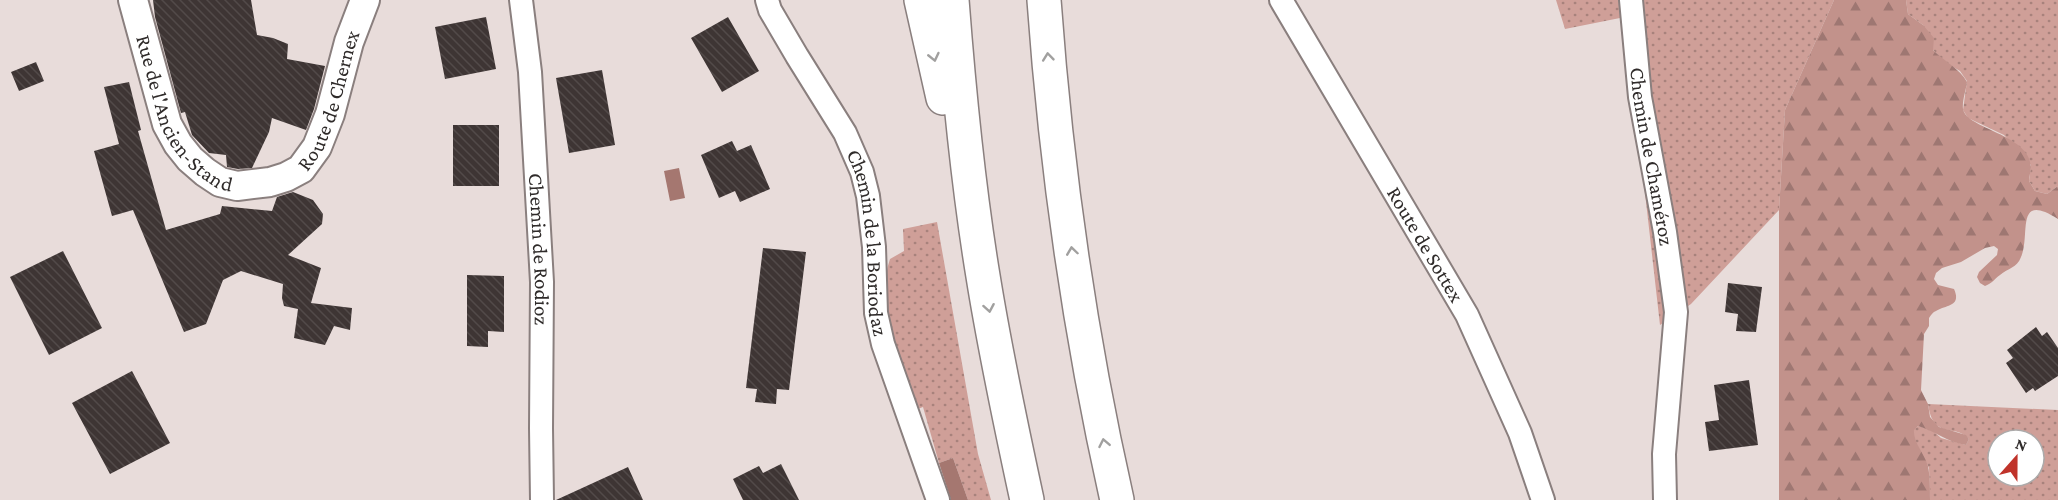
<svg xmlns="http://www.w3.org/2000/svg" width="2058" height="500" font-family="'Crimson Pro',serif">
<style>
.grass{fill:url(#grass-dots);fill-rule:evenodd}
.forest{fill:url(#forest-firs)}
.water{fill:#a57770}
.building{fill:url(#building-back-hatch)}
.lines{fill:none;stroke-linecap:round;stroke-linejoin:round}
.minor-casing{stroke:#8a7f7e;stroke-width:26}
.tertiary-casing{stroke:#8a7f7e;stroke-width:32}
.motorway-casing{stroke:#8a7f7e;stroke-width:36}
.minor{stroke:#fff;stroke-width:22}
.tertiary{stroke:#fff;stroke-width:28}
.motorway{stroke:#fff;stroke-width:33}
.oneway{stroke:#a1a09f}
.labels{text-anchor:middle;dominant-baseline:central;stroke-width:6;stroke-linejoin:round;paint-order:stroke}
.street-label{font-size:21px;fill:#2f2b2a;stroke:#fff}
</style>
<defs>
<pattern id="grass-dots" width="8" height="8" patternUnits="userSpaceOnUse" patternTransform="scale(1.5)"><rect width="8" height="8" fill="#cf9f98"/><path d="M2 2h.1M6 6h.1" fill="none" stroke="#a8827c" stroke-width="1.8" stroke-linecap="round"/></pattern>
<pattern id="forest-firs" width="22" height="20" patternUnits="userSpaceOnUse" patternTransform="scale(1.5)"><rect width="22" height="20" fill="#c2928b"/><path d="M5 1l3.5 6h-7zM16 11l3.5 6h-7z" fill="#9e7772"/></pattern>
<pattern id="building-back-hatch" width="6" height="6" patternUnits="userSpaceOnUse" patternTransform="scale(1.5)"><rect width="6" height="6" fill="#3e3534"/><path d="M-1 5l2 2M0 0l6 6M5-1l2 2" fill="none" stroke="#524a49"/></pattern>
</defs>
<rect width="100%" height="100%" fill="#e8dcda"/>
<path class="grass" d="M 1556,0 L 1834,0 L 1785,110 L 1779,210 L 1691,304 L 1660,325 L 1625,17 L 1565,29 Z
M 1906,0 L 2058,0 L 2058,186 L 2047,194 L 2035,191 L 2029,181 L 2031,165 L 2004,135 L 1968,118 L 1963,110 L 1967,81 L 1960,71 L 1946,63 L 1933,50 L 1923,25 L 1908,14 Z
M 937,222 L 978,454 L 991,500 L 968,500 L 953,458 L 939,463 L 923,407 L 915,410 C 900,366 874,305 890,259 L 904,251 L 903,229 Z
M 1928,404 L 2058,410 L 2058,500 L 1930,500 L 1929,468 L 1913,437 L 1913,430 L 1918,426 L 1932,430 L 1941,438 L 1966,445 L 1969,439 C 1956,423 1933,441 1928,404 ZM 1998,440 L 2034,440 L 2034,476 L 1998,476 Z"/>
<path class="forest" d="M 1834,0 L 1906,0 L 1908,14 L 1923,25 L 1934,38 L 1933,50 C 1945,62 1959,68 1967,82 C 1966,90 1962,101 1963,109 C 1966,129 2030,134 2031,167 C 2031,171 2029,176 2029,181 L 2035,191 L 2047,194 L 2058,186 L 2058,219 C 2014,191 2031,235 2021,257 C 2017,268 2008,268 2000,275 C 1994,279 1993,283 1985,286 L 1980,283 L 1977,277 L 1979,272 L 1997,255 L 1998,249 L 1994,246 L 1985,248 L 1961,262 L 1942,268 L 1936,273 L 1934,279 L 1938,285 L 1954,289 C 1962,307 1945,305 1936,311 C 1933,312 1931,315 1929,318 L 1929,326 L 1924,334 L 1921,390 L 1928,404 L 1930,417 L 1939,427 L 1966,435 L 1969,439 L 1966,445 C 1946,442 1936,431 1918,426 L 1914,430 C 1913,442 1924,453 1928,466 C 1930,476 1930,489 1930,500 L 1779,500 L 1779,210 L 1785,110 Z"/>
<path class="water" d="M 679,168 L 685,198 L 670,201 L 664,171 Z
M 953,458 L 968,500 L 951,500 L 939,463 Z"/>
<path class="building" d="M 153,0 L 251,0 L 257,35 L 273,38 L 288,44 L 287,59 L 325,66 L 314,109 L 306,130 L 272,118 L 269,132 L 252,168 L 238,169 L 227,167 L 226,155 L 209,153 L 192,135 L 185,112 L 181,113 L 155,17 Z
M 486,17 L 496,69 L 445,79 L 435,27 Z
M 728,17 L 759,71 L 722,92 L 691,38 Z
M 36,62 L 44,81 L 19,91 L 11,72 Z
M 602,70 L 615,145 L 569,153 L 556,78 Z
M 129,82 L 141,130 L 138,131 L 166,230 L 220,214 L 222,206 L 272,211 L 277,197 L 293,192 L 313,200 L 323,214 L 322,224 L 288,255 L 321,268 L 311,303 L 352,308 L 350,330 L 334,326 L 325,345 L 294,338 L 298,309 L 284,306 L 282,298 L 283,284 L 241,271 L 223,280 L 206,324 L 184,332 L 133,210 L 112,216 L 94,151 L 119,144 L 104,87 Z
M 453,125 L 499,125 L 499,186 L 453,186 Z
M 732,141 L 737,151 L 751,145 L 770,189 L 740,202 L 735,191 L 719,198 L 701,155 Z
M 763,248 L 806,252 L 789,390 L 777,389 L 776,404 L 755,402 L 757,389 L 746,388 Z
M 63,251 L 102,328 L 49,355 L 10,277 Z
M 467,275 L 504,276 L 504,332 L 488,331 L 488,347 L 467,346 Z
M 1728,283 L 1762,287 L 1756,332 L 1736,331 L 1738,314 L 1725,312 Z
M 2036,327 L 2042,336 L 2047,332 L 2058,348 L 2058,376 L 2035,391 L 2033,388 L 2026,393 L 2006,363 L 2013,358 L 2007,350 Z
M 132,371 L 170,443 L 110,474 L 72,403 Z
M 1749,380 L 1758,445 L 1709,451 L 1705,422 L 1719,420 L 1714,385 Z
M 781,464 L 799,500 L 743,500 L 733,479 L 759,466 L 763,473 Z
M 628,467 L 643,500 L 556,500 Z"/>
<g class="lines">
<defs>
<g id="minor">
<path id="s1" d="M 521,0 L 530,72 L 542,282 L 541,428 L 542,500"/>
<path id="s2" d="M 767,0 L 770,10 L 797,56 L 845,133 L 862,172 L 868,196 L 874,247 L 876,313 L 883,344 L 938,500"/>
<path id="s3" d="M 1281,0 L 1467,315 L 1520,433 L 1543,500"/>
<path id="s4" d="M 1631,0 L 1640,97 L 1665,232 L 1676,312 L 1664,454 L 1665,500"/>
</g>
<g id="tertiary">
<path id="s5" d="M 133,0 L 167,124 L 178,144 L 190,159 L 205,172 L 220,182 L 237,186 L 270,182 L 286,177 L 301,169 L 317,147 L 330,114 L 349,42 L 365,0"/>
</g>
<path id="motorway" d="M 921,0 L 943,98
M 952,0 C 959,92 968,185 983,276 C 995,351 1011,426 1027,500
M 1044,0 C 1056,168 1080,336 1117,500"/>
</defs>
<use href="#minor" class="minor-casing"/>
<use href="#tertiary" class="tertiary-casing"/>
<use href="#motorway" class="motorway-casing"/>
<use href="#minor" class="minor"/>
<use href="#tertiary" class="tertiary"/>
<use href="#motorway" class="motorway"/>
</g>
<defs><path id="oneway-chevron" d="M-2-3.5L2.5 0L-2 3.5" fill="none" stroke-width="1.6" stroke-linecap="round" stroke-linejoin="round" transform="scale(1.5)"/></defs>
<g class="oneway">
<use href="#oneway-chevron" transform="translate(934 57) rotate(77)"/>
<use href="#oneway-chevron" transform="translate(1048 57) rotate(-96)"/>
<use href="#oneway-chevron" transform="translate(1072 251) rotate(-98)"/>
<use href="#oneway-chevron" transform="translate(989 308) rotate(80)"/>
<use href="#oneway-chevron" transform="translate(1104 443) rotate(-101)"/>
</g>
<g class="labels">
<g class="street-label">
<text stroke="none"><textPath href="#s5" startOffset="368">Route de Chernex</textPath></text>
<text stroke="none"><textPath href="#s5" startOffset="129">Rue de l'Ancien-Stand</textPath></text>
<text stroke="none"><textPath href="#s4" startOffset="158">Chemin de Chaméroz</textPath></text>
<text stroke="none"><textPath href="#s2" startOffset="268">Chemin de la Boriodaz</textPath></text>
<text stroke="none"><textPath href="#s3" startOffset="284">Route de Sottex</textPath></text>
<text stroke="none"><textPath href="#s1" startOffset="250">Chemin de Rodioz</textPath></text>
</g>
</g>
<g transform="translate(2016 458) rotate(21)"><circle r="28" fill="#ffffff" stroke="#acaaaa" stroke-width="1.5"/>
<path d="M0-4.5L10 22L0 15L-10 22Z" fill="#c0332a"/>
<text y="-9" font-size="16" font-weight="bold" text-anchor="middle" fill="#2f2b2a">N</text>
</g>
</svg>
